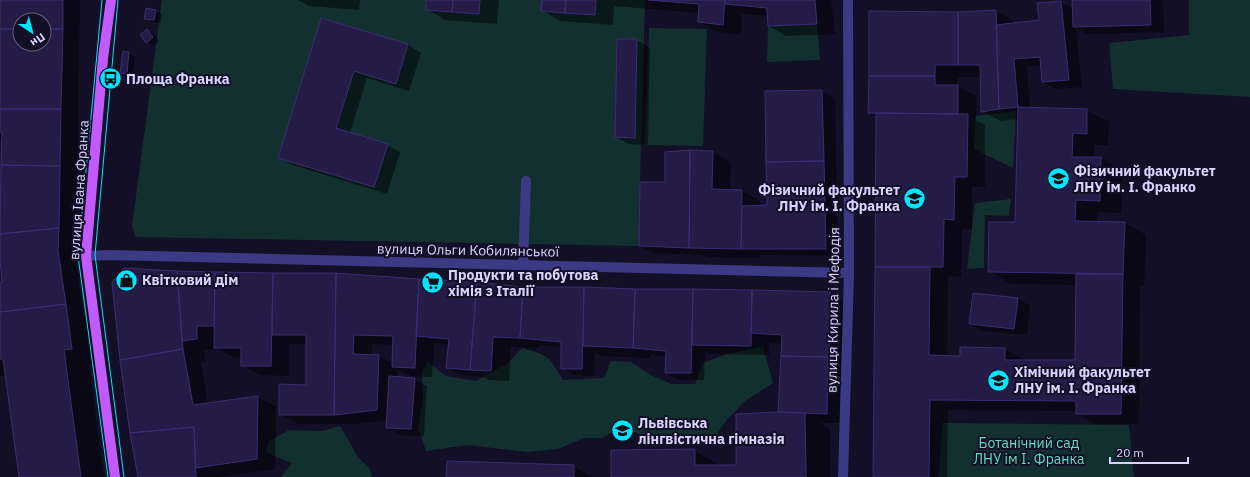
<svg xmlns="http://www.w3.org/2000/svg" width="1250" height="477" font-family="'IBM Plex Sans',sans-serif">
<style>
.green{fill:#12302f;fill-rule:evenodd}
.shadow{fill:#0007;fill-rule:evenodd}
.building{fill:#241b47;stroke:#3b2d73}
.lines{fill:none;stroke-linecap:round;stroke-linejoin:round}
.minor{stroke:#3d3a85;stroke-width:10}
.major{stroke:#c25bff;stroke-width:10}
.tram{stroke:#00e5ff;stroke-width:1}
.labels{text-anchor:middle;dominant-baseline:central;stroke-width:4;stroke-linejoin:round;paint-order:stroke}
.poi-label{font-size:14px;font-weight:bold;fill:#d9d4ff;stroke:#130f26;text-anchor:start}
.street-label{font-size:14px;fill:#d9d4ff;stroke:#130f26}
.park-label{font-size:14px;fill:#5fe0c0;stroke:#130f26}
</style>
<rect width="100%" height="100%" fill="#130f26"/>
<path class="green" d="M 162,0 L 426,0 L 426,10 L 479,14 L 480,0 L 542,0 L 541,11 L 595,15 L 596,0 L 645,0 L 640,182 L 639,246 L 136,237 L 132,226 ZM 322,18 L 408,45 L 396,84 L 354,71 L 336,128 L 388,144 L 374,187 L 279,158 Z
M 1189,0 L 1250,0 L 1250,97 L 1113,89 L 1109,43 L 1189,35 Z
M 817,24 L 820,60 L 767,62 L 768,26 Z
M 649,28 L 707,29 L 703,146 L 645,145 Z
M 1016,111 L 1013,168 L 974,149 L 975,116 Z
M 1011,199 L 1009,216 L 985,215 L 984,268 L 967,269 L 975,203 Z
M 763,347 L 773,383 L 745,401 L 725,422 L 709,446 L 694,441 L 655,440 L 634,432 L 619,428 L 602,438 L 584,438 L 558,449 L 528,452 L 468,445 L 426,451 L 418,427 L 423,399 L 422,372 L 428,362 L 446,376 L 476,381 L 508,363 L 522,348 C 551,356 548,356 563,380 L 604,378 L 611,361 L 631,362 L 651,375 L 671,384 L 695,384 L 703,363 L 727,354 Z
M 942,423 L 1129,425 L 1134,477 L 939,477 Z
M 340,426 L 358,457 L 370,469 L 372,477 L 281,477 L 292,463 L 267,453 L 268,442 L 289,430 L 322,431 Z"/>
<path class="shadow" d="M 2,0 L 80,0 L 76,262 L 84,315 L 91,319 L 97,364 L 89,364 L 104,477 L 20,477 L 6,376 L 0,376 L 0,283 L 3,282 L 2,268 L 0,268 L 0,196 L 2,196 L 2,142 L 0,142 L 0,3 L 2,3 ZM 20,20 L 44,20 L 44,44 L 20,44 Z
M 298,0 L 360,0 L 359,10 L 309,6 Z
M 427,0 L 499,0 L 497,24 L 445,20 L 427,9 Z
M 543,0 L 831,0 L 835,34 L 786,36 L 769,26 L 768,16 L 742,14 L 741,34 L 717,32 L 699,22 L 699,13 L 614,6 L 613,25 L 560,21 L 542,10 Z
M 1073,0 L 1163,0 L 1164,32 L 1087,34 L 1076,28 L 1082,87 L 1056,89 L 1043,82 L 1042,65 L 1027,66 L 1030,109 L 1087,110 L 1109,122 L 1108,145 L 1094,145 L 1094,158 L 1101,158 L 1122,170 L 1121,213 L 1097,212 L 1097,222 L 1125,223 L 1146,235 L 1144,286 L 1140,286 L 1139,424 L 1095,424 L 1077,413 L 1077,411 L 948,410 L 947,477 L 874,477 L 877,117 L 869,112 L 958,13 L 996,11 L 1014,21 L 1014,24 L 1040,21 L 1038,4 L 1061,2 L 1074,9 ZM 957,77 L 981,77 L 982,111 L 1000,121 L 1019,119 L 1016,223 L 989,271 L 1011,284 L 1077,285 L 1076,361 L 1023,361 L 1023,359 L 1005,349 L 961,357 L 947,357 L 948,276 L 961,277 L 962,229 L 972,229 L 972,187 L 985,187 L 985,125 L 976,120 L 976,96 L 957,86 Z
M 156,11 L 162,14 L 161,23 L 152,22 L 146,18 Z
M 322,19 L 408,45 L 421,53 L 409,91 L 367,78 L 350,133 L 387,145 L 400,152 L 387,194 L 293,165 L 280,158 Z
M 147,31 L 154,34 L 159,41 L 153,46 L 147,42 Z
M 618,40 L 637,40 L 650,48 L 648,145 L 629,144 L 616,137 Z
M 129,53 L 135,57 L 133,77 L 128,76 L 121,72 Z
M 822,91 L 835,98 L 838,256 L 759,255 L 759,258 L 708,257 L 702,255 L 653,253 L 640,246 L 713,152 L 731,162 L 730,191 L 742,191 L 760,201 L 760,207 L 768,206 Z
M 177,272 L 336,274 L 522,288 L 693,290 L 830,293 L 848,304 L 845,423 L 820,423 L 830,429 L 830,477 L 807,477 L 806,427 L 804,427 L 805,477 L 612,477 L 694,450 L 720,466 L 737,466 L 784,414 L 782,344 L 769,343 L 769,355 L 711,354 L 705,351 L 704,380 L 679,380 L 666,373 L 666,357 L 651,355 L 650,358 L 602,356 L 595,352 L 595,376 L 575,375 L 562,368 L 562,347 L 538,345 L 538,348 L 511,347 L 509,381 L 489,380 L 484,377 L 460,375 L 447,368 L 449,345 L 434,343 L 432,377 L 411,376 L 397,369 L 397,378 L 414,379 L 427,386 L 424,436 L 400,435 L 387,427 L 387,420 L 353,424 L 298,424 L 280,414 L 307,386 L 307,344 L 289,344 L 289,376 L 260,375 L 242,365 L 242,358 L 233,357 L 215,347 L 215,349 L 204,350 L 205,361 L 201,362 L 208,404 L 258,397 L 276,407 L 275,469 L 220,477 L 139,477 ZM 372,344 L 394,345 L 393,364 L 379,356 L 371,356 Z
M 1017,298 L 1030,306 L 1027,335 L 983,331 L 970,324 Z
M 574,466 L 592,477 L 447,477 Z"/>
<path class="building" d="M 1,0 L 63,0 L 63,29 L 44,29 L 44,20 L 20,20 L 20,29 L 0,29 L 0,2 L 1,2 Z
M 426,0 L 453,0 L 452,12 L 426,10 Z
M 453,0 L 480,0 L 479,14 L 452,12 Z
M 542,0 L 566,0 L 565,13 L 541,11 Z
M 566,0 L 596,0 L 595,15 L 565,13 Z
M 648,0 L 725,0 L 723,25 L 698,22 L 699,4 Z
M 725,0 L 815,0 L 817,24 L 768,26 L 767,8 L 725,4 Z
M 1072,0 L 1150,0 L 1151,25 L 1073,27 Z
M 1061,1 L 1069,80 L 1042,82 L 1040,57 L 1014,59 L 1018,107 L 999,109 L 996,25 L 1039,20 L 1037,3 Z
M 146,8 L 156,10 L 154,20 L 144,19 Z
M 996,10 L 999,109 L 981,112 L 980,65 L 958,65 L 958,12 Z
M 869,11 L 958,12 L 958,65 L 935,65 L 935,76 L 869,76 Z
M 321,18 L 408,44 L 396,84 L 354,71 L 336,128 L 388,144 L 374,187 L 278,158 Z
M 0,29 L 20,29 L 20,44 L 44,44 L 44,29 L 63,29 L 61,109 L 0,109 Z
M 147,29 L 153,37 L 146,43 L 140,35 Z
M 617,39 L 637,39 L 635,138 L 615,137 Z
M 123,51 L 129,52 L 127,74 L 120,73 Z
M 869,76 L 935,76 L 935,85 L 958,85 L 958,114 L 868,113 Z
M 822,90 L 824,161 L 766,162 L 765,91 Z
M 1018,107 L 1087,109 L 1087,134 L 1073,133 L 1072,157 L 1101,157 L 1100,201 L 1076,200 L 1075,221 L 1125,222 L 1123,274 L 988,272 L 989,222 L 1015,222 Z
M 0,109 L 61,109 L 60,166 L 1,165 L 2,132 L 0,132 Z
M 876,113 L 968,114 L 967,177 L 955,177 L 954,220 L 944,219 L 943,267 L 875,267 Z
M 690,150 L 689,248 L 639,246 L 640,182 L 665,182 L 665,152 Z
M 690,150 L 713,151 L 712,189 L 742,190 L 741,249 L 689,248 Z
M 824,161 L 826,249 L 741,249 L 742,206 L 767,205 L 766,162 Z
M 1,165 L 60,166 L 59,228 L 0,234 Z
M 59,228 L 58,251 L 66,304 L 0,312 L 0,282 L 2,282 L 0,260 L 0,234 Z
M 875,267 L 930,267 L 929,355 L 960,356 L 960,347 L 1005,348 L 1005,360 L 1075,360 L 1076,274 L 1123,274 L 1121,414 L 1076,414 L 1076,401 L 930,400 L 929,477 L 873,477 Z
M 124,268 L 177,271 L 183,349 L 120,360 L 112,282 Z
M 177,271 L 215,272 L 214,326 L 197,326 L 197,339 L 182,341 Z
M 215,272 L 273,273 L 271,366 L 241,366 L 241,348 L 214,348 Z
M 273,273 L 336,273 L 334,415 L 279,415 L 279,384 L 306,385 L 306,335 L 272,335 Z
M 336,273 L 419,279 L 415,368 L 392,367 L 393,336 L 354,335 L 353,354 L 379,355 L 377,410 L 334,415 Z
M 419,279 L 477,282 L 470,370 L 446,368 L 449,339 L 416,336 Z
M 477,282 L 523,287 L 520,338 L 493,337 L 491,371 L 470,370 Z
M 523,287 L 584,287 L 582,369 L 561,369 L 561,342 L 520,338 Z
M 584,287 L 635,289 L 633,348 L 583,346 Z
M 635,289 L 693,289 L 691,373 L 665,373 L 666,351 L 633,348 Z
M 693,289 L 752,290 L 751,346 L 692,345 Z
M 752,290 L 830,292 L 828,357 L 781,356 L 782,335 L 751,333 Z
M 973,293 L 1018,298 L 1014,329 L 969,324 Z
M 66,304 L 72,349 L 64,350 L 81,477 L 19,477 L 3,359 L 0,359 L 0,312 Z
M 183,349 L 193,405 L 258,396 L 257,459 L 196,468 L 194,427 L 130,433 L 120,360 Z
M 781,356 L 828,357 L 827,414 L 778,412 Z
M 389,376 L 415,378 L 411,429 L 386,428 Z
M 778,412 L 805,413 L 806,477 L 611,477 L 611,450 L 695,449 L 695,465 L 736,465 L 736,414 Z
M 194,427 L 196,477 L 138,477 L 130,433 Z
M 447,461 L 574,465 L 574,477 L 446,477 Z"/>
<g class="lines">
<path class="minor" d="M 86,256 L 109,255 L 849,273
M 523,265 L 526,181
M 843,477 L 849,273 L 848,0"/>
<path class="major" d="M 111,0 L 103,58 L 86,256 L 115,477"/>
<path class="tram" d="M 102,0 L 78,256 L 108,477
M 118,0 L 95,255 L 124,477"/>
</g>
<defs>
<symbol id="bus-disc" viewBox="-11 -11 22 22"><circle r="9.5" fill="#00e5ff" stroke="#130f26"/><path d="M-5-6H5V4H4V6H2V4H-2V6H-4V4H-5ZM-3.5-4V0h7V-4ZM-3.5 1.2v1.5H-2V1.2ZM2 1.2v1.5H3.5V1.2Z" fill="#111"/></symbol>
<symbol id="university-disc" viewBox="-11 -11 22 22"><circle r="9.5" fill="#00e5ff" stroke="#130f26"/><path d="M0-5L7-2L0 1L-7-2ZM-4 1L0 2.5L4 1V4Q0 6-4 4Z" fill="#111"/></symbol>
<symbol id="shop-disc" viewBox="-11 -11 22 22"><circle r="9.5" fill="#00e5ff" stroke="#130f26"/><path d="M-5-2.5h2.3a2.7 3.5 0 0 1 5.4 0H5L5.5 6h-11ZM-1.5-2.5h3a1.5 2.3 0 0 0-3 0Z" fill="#111"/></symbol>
<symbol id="supermarket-disc" viewBox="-11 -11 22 22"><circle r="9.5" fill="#00e5ff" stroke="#130f26"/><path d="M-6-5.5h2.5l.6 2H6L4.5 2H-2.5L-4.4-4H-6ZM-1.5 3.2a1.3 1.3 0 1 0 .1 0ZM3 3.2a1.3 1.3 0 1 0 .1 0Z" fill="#111"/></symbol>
<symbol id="school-disc" viewBox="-11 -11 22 22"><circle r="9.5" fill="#00e5ff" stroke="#130f26"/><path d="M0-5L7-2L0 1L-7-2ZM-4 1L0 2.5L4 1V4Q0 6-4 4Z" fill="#111"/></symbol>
</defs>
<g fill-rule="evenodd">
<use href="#bus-disc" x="98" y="66" width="25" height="25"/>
<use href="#university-disc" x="1046" y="166" width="25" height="25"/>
<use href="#university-disc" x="902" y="186" width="25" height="25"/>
<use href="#shop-disc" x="114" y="268" width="25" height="25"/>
<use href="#supermarket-disc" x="420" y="270" width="25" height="25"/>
<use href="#university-disc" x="986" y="368" width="25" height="25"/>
<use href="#school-disc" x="610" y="418" width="25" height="25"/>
</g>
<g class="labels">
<g class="poi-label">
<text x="126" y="79">Площа Франка</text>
<text x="1074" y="171">Фізичний факультет<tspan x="1074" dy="16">ЛНУ ім. І. Франко</tspan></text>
<text x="900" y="190" text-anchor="end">Фізичний факультет<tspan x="900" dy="16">ЛНУ ім. І. Франка</tspan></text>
<text x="448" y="275">Продукти та побутова<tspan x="448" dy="16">хімія з Італії</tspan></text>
<text x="142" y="280">Квітковий дім</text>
<text x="1014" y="372">Хімічний факультет<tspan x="1014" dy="16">ЛНУ ім. І. Франка</tspan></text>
<text x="638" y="423">Львівська<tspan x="638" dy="16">лінгвістична гімназія</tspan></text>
</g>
<g class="street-label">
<text transform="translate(79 190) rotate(-86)">вулиця Івана Франка</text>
<text transform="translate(468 250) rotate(1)">вулиця Ольги Кобилянської</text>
<text transform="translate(833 310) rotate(-89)">вулиця Кирила і Мефодія</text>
</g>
<g class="park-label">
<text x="1029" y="443">Ботанічний сад<tspan x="1029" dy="16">ЛНУ ім І. Франка</tspan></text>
</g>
</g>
<g transform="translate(32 32) rotate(144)"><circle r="19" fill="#130f26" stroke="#625e7d"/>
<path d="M0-3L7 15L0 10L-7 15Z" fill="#00e5ff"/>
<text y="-6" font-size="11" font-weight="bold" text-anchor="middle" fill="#d9d4ff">Пн</text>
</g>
<path d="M1110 457v6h78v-6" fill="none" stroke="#d9d4ff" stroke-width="2"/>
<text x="1116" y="457" font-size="12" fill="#d9d4ff" stroke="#130f26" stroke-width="3" paint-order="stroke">20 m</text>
</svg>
